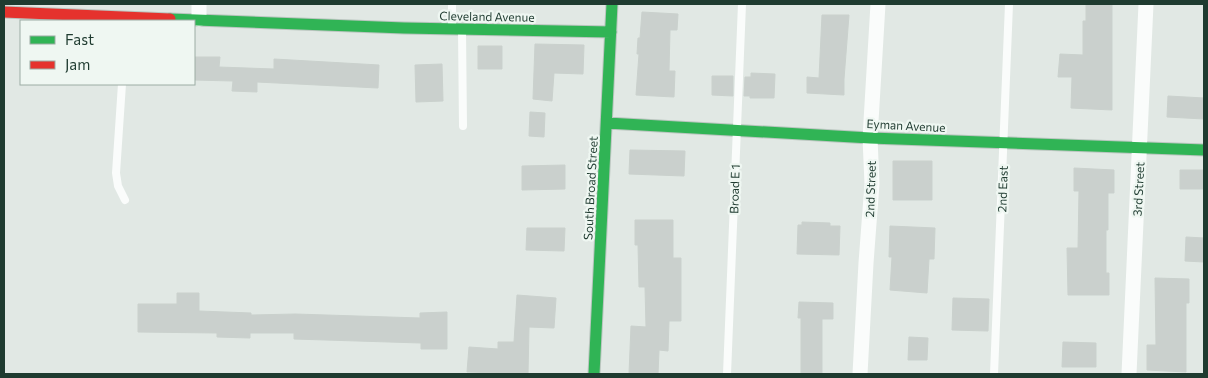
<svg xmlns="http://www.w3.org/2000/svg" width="1208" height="378" font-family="Commissioner,sans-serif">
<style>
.building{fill:#cad0cd;stroke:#cad1cd}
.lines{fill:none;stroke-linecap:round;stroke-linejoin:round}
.fast-casing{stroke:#bac5bf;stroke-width:13}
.jam-casing{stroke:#bac5bf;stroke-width:13}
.lane{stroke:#fafcfb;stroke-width:8}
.street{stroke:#fafcfb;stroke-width:15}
.fast{stroke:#30b455;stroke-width:11}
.jam{stroke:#e5322d;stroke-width:11}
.labels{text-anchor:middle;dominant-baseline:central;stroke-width:4.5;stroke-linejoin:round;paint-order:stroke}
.street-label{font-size:12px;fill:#1f3b30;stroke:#eff7f2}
</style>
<rect width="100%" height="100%" fill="#e1e8e4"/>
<path class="building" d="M 1086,4 L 1112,4 L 1112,110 L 1071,108 L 1072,77 L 1058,77 L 1060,54 L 1083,55 L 1083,21 L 1086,21 Z
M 642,12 L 678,14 L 677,30 L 670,30 L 669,71 L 675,71 L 674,97 L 636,95 L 639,54 L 637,54 L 638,38 L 640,38 Z
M 822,15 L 849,15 L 844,79 L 844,95 L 807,93 L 807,77 L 819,78 Z
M 535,44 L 584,45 L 583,74 L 554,73 L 552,101 L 533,99 Z
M 478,46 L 502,46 L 502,69 L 478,69 Z
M 195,57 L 220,57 L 219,67 L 274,69 L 274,59 L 379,65 L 378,88 L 257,82 L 257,92 L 232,91 L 233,81 L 194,80 Z
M 442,64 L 443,101 L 416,102 L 415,65 Z
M 751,73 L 775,74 L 774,98 L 750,98 L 750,96 L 744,96 L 745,77 L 751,77 Z
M 712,76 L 733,76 L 733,96 L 712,95 Z
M 1168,96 L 1204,98 L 1204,119 L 1167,117 Z
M 530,112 L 545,113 L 544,137 L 529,136 Z
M 630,150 L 685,151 L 684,176 L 629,174 Z
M 893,161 L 932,161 L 932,200 L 893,200 Z
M 565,165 L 565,189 L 522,190 L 522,166 Z
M 1074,168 L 1114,170 L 1114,193 L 1108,193 L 1108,230 L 1106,230 L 1106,273 L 1109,273 L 1109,295 L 1068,295 L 1067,248 L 1078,248 L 1079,191 L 1074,191 Z
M 1180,170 L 1204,170 L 1204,189 L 1180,189 Z
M 635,220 L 673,220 L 673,258 L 681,258 L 681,321 L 669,321 L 668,351 L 659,350 L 658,374 L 629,374 L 631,326 L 646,327 L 645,287 L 639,287 L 638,245 L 635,245 Z
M 802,222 L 830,223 L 830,226 L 840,226 L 839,255 L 797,254 L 798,225 L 802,225 Z
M 890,226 L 935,228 L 934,259 L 929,259 L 927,293 L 890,290 L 892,257 L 889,257 Z
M 527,228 L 565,228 L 564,251 L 526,250 Z
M 1186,237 L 1204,238 L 1204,262 L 1185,261 Z
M 1155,278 L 1189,279 L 1189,303 L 1186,303 L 1186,372 L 1147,370 L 1147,345 L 1156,345 Z
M 177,293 L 199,293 L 199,311 L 251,313 L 251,315 L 295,314 L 420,318 L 420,313 L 447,312 L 447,349 L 421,349 L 421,343 L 294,339 L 294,333 L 250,333 L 250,338 L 217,337 L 217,333 L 138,332 L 138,304 L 177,304 Z
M 517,295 L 556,298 L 554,328 L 529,327 L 528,374 L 467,372 L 469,347 L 498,349 L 498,342 L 514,342 Z
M 953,298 L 989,299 L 988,331 L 952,330 Z
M 799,302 L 833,303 L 833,319 L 822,319 L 822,374 L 801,374 L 801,318 L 798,318 Z
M 909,337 L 928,338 L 927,360 L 908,360 Z
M 1063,342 L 1096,343 L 1096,367 L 1062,367 Z"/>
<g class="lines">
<defs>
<path id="fast" d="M 170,19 L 404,28 L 611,32
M 607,123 L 870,138 L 1204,150
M 594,374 L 612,4"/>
<path id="jam" d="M 4,12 L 170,19"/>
</defs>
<use href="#fast" class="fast-casing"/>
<use href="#jam" class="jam-casing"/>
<path class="lane" d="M 452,27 L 452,4
M 462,31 L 463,126
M 122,84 L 116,173 L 118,186 L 125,200
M 727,374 L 742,4
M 994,374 L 1009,4"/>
<path class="street" d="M 199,19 L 199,4
M 860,374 L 866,263 L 872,184 L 870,138 L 878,4
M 1129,374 L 1146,4"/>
<use href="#fast" class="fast"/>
<use href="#jam" class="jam"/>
</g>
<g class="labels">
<g class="street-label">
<text transform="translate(487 16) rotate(1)">Cleveland Avenue</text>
<text transform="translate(906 125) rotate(3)">Eyman Avenue</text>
<text transform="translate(590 188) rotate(-87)">South Broad Street</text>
<text transform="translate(734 189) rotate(-88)">Broad E 1</text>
<text transform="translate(870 189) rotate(-88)">2nd Street</text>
<text transform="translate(1002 189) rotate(-88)">2nd East</text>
<text transform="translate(1138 189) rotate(-87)">3rd Street</text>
</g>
</g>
<rect width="1208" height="378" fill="none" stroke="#1f3b30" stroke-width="10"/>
<rect x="20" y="20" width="175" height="65" fill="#eff7f2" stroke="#9caca4"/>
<rect x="30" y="36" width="25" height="8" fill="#30b455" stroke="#9caca4"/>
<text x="65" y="45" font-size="15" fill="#1f3b30">Fast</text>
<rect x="30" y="61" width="25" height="8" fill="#e5322d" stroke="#9caca4"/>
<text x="65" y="70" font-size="15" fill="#1f3b30">Jam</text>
</svg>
